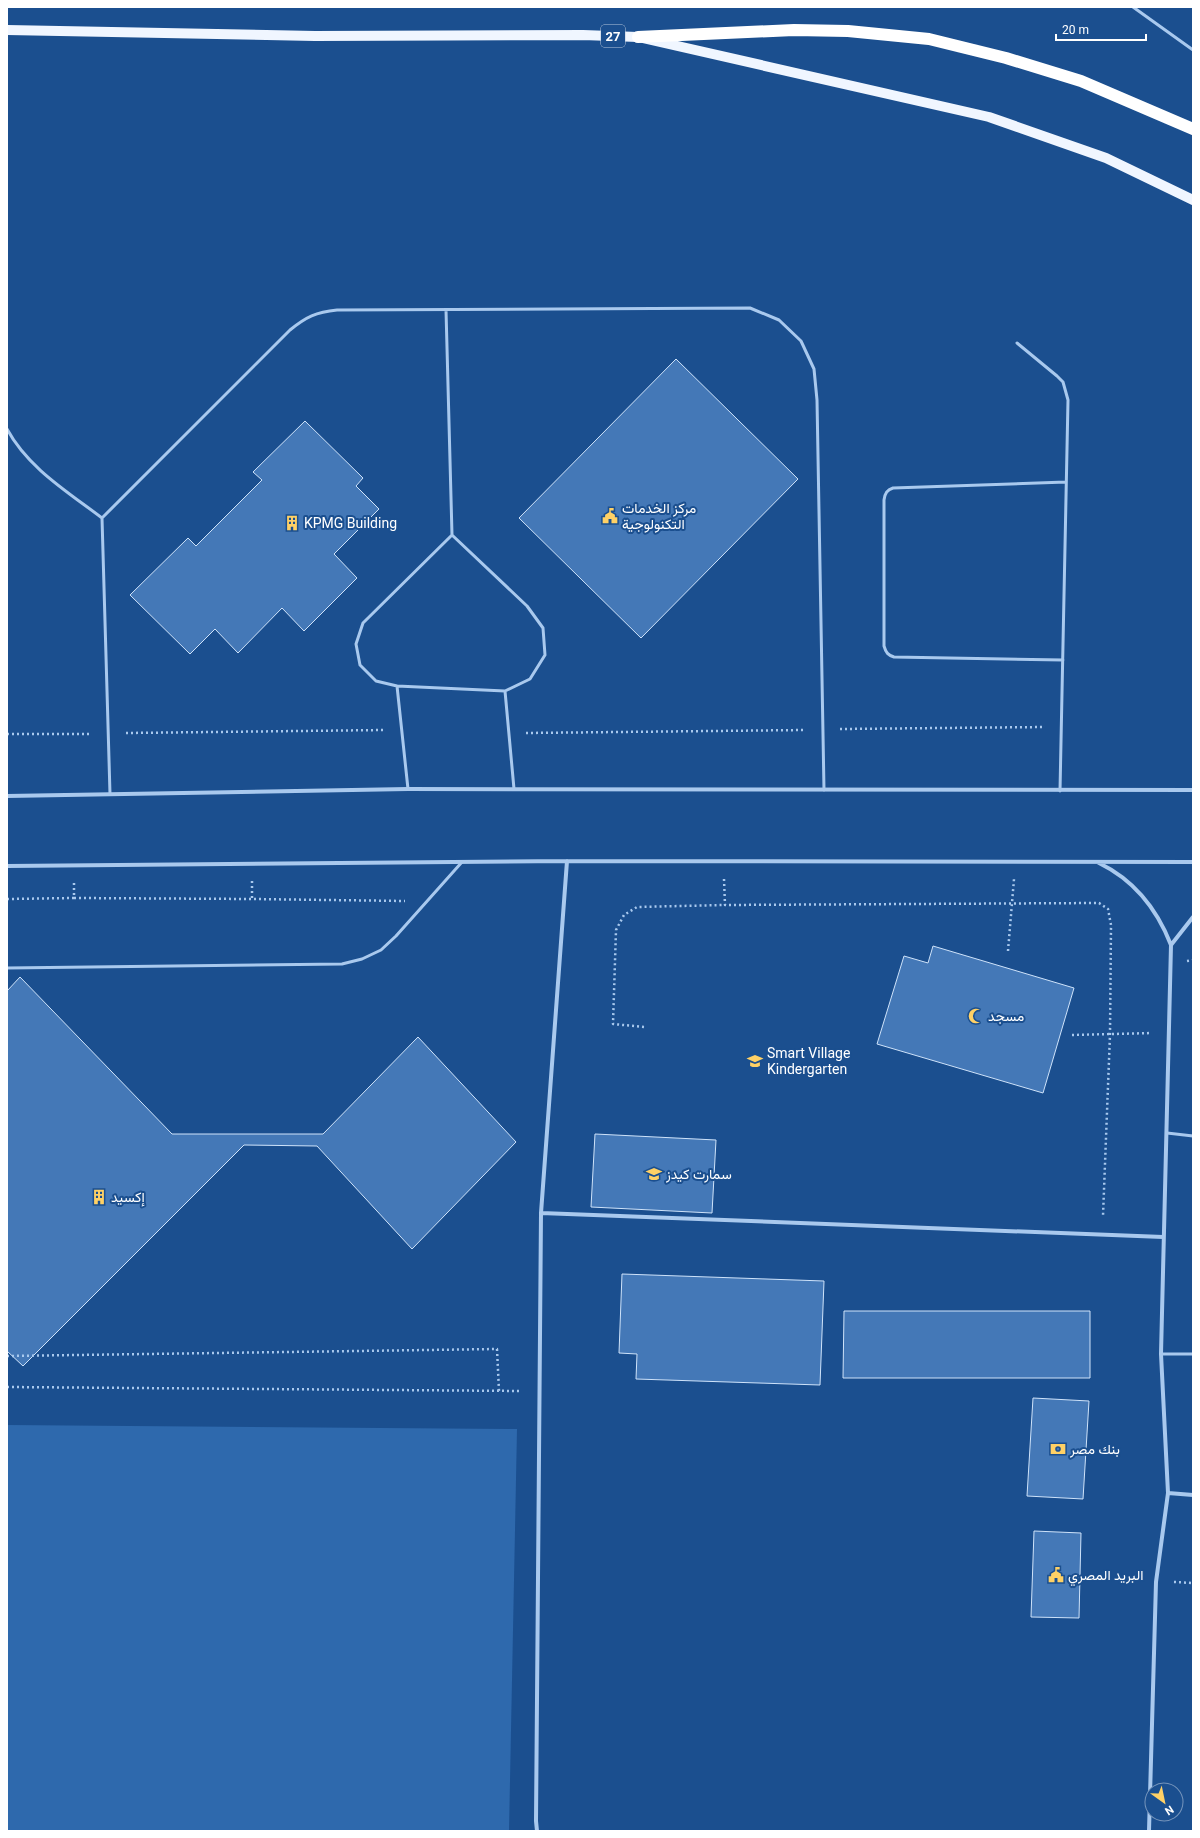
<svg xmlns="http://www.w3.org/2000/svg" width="1200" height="1838" font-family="Roboto,Vazirmatn,sans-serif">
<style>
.green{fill:#2e69ad}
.building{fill:#4478b7;stroke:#cfe3fa}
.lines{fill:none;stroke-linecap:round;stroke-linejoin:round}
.path{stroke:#a9c9ee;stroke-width:2.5;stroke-dasharray:2 3;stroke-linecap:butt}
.service{stroke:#a9c9ee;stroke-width:3}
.minor{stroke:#a9c9ee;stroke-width:4}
.primary{stroke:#f0f6ff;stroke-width:10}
.motorway{stroke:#fff;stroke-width:12}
.labels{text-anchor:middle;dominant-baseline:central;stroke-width:4;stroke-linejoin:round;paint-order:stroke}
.shield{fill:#1b4f8f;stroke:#bbcadd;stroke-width:1}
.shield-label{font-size:13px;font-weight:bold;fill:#fff}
.poi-label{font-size:14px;fill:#fff;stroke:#1b4f8f;text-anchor:start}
</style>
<rect width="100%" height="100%" fill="#1b4f8f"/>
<path class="green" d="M 7,1425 L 517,1429 L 509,1831 L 7,1831 Z"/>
<path class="building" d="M 676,359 L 798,479 L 641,638 L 519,518 Z
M 305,421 L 363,478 L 356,486 L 379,509 L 334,554 L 357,578 L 304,631 L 282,608 L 238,653 L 215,629 L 190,654 L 130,595 L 188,538 L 196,546 L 262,480 L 253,472 Z
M 933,946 L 1074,988 L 1043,1093 L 877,1044 L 904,956 L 928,963 Z
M 20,977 L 172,1134 L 323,1134 L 418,1037 L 516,1142 L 412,1249 L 317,1146 L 244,1145 L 23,1366 L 7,1351 L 7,991 Z
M 595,1134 L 716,1140 L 712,1213 L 591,1207 Z
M 622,1274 L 824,1281 L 820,1385 L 636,1379 L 637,1354 L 619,1353 Z
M 844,1311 L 1090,1311 L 1090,1378 L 843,1378 Z
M 1033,1398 L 1089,1401 L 1083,1499 L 1027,1496 Z
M 1034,1531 L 1081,1533 L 1079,1618 L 1031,1617 Z"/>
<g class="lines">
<path class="path" d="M 840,729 L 1045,727
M 126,733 L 385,730
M 526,733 L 805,730
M 7,734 L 91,734
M 724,879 L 725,905 L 1099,903 L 1108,909 L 1111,925 L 1110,1034 L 1103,1216
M 252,881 L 252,899 L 405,901
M 74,883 L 74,898 L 252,899
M 7,899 L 74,898
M 1008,951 L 1014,879
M 1187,961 L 1193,960
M 644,1027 L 613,1024 L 616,930 L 624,915 L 637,907 L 725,905
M 1072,1035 L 1152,1033
M 7,1356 L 497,1349 L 499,1391
M 7,1387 L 521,1391
M 1174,1582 L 1193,1583"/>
<path class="service" d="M 1133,7 L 1193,50
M 446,310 L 452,535 L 527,606 L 543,628 L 545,655 L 530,679 L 505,691 L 514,789
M 1017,343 L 1057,376 L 1063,382 L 1068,400 L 1060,791
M 7,429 C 28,468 68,492 102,518 L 290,330 C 306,317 316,312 337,310 L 750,308 L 779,320 L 801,341 L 814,369 L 817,400 L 824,790
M 102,518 L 110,794
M 1063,660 L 894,657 C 888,655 886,653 884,646 L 884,500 C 885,493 887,490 893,488 L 1066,482
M 397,686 L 505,691
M 408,789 L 397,686 L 376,681 L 360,665 L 356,644 L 363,623 L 452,535
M 7,968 L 342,964 L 362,959 L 381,950 L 396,936 L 462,862
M 1167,1133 L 1193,1136
M 1161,1354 L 1193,1354"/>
<path class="minor" d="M 7,796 L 408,789 L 1193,790
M 1099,863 C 1134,880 1157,909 1171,945 L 1161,1354 L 1168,1493 L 1156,1582 L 1149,1831
M 7,866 L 567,861 L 1193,862
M 1171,945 L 1193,917
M 541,1213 L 1163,1237
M 1168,1493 L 1193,1495
M 537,1831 L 536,1821 L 541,1213 L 567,861"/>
<path class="primary" d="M 7,30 L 315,36 L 583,35 L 638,37 L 989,117 L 1106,158 L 1193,200"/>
<path class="motorway" d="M 638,37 L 794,30 L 848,31 L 929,39 L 1006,58 L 1081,81 L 1193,129"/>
</g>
<defs>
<symbol id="civic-bare" viewBox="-9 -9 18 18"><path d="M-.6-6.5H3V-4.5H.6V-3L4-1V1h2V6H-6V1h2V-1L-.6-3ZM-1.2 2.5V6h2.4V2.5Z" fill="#ffd166" stroke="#1b4f8f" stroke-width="2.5" paint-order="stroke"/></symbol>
<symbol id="building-bare" viewBox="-9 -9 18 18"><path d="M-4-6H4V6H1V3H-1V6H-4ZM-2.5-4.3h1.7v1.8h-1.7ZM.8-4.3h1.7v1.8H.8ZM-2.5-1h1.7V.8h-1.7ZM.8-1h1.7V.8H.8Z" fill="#ffd166" stroke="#1b4f8f" stroke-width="2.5" paint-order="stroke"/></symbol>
<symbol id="mosque-bare" viewBox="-9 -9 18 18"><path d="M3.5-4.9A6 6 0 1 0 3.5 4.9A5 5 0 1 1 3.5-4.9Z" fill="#ffd166" stroke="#1b4f8f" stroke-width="2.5" paint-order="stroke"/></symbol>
<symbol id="school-bare" viewBox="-9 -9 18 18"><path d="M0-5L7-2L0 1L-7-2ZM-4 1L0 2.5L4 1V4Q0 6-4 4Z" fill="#ffd166" stroke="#1b4f8f" stroke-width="2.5" paint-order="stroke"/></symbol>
<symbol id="bank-bare" viewBox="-9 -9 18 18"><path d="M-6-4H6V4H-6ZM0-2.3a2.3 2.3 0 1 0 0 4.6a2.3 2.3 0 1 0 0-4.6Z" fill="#ffd166" stroke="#1b4f8f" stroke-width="2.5" paint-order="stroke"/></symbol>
</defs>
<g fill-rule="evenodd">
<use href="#civic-bare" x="599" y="505" width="22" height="22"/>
<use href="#building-bare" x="281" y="512" width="22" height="22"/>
<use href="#mosque-bare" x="965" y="1005" width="22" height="22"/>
<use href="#school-bare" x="744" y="1050" width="22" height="22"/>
<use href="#school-bare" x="643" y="1163" width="22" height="22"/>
<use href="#building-bare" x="88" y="1186" width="22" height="22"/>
<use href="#bank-bare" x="1047" y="1438" width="22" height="22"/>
<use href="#civic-bare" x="1045" y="1564" width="22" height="22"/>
</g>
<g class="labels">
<rect class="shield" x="601" y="25" width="24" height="22" rx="3"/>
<g class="shield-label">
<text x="613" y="36">27</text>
</g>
<g class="poi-label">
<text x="622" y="508">مركز الخدمات<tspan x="622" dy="16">التكنولوجية</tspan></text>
<text x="304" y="523">KPMG Building</text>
<text x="988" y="1016">مسجد</text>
<text x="767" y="1053">Smart Village<tspan x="767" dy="16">Kindergarten</tspan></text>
<text x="666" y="1174">سمارت كيدز</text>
<text x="111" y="1197">إكسيد</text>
<text x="1070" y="1449">بنك مصر</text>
<text x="1068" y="1575">البريد المصري</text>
</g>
</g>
<rect width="1200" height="1838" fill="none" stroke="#ffffff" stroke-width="16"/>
<g transform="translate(1164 1802) rotate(147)"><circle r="19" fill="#1b4f8f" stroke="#7695bc"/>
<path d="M0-3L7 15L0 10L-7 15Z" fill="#ffd166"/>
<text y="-6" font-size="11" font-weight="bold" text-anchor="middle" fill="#ffffff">N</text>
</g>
<path d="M1056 34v6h90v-6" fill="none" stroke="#ffffff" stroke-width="2"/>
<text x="1062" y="34" font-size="12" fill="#ffffff" stroke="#1b4f8f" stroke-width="3" paint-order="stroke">20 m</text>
</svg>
